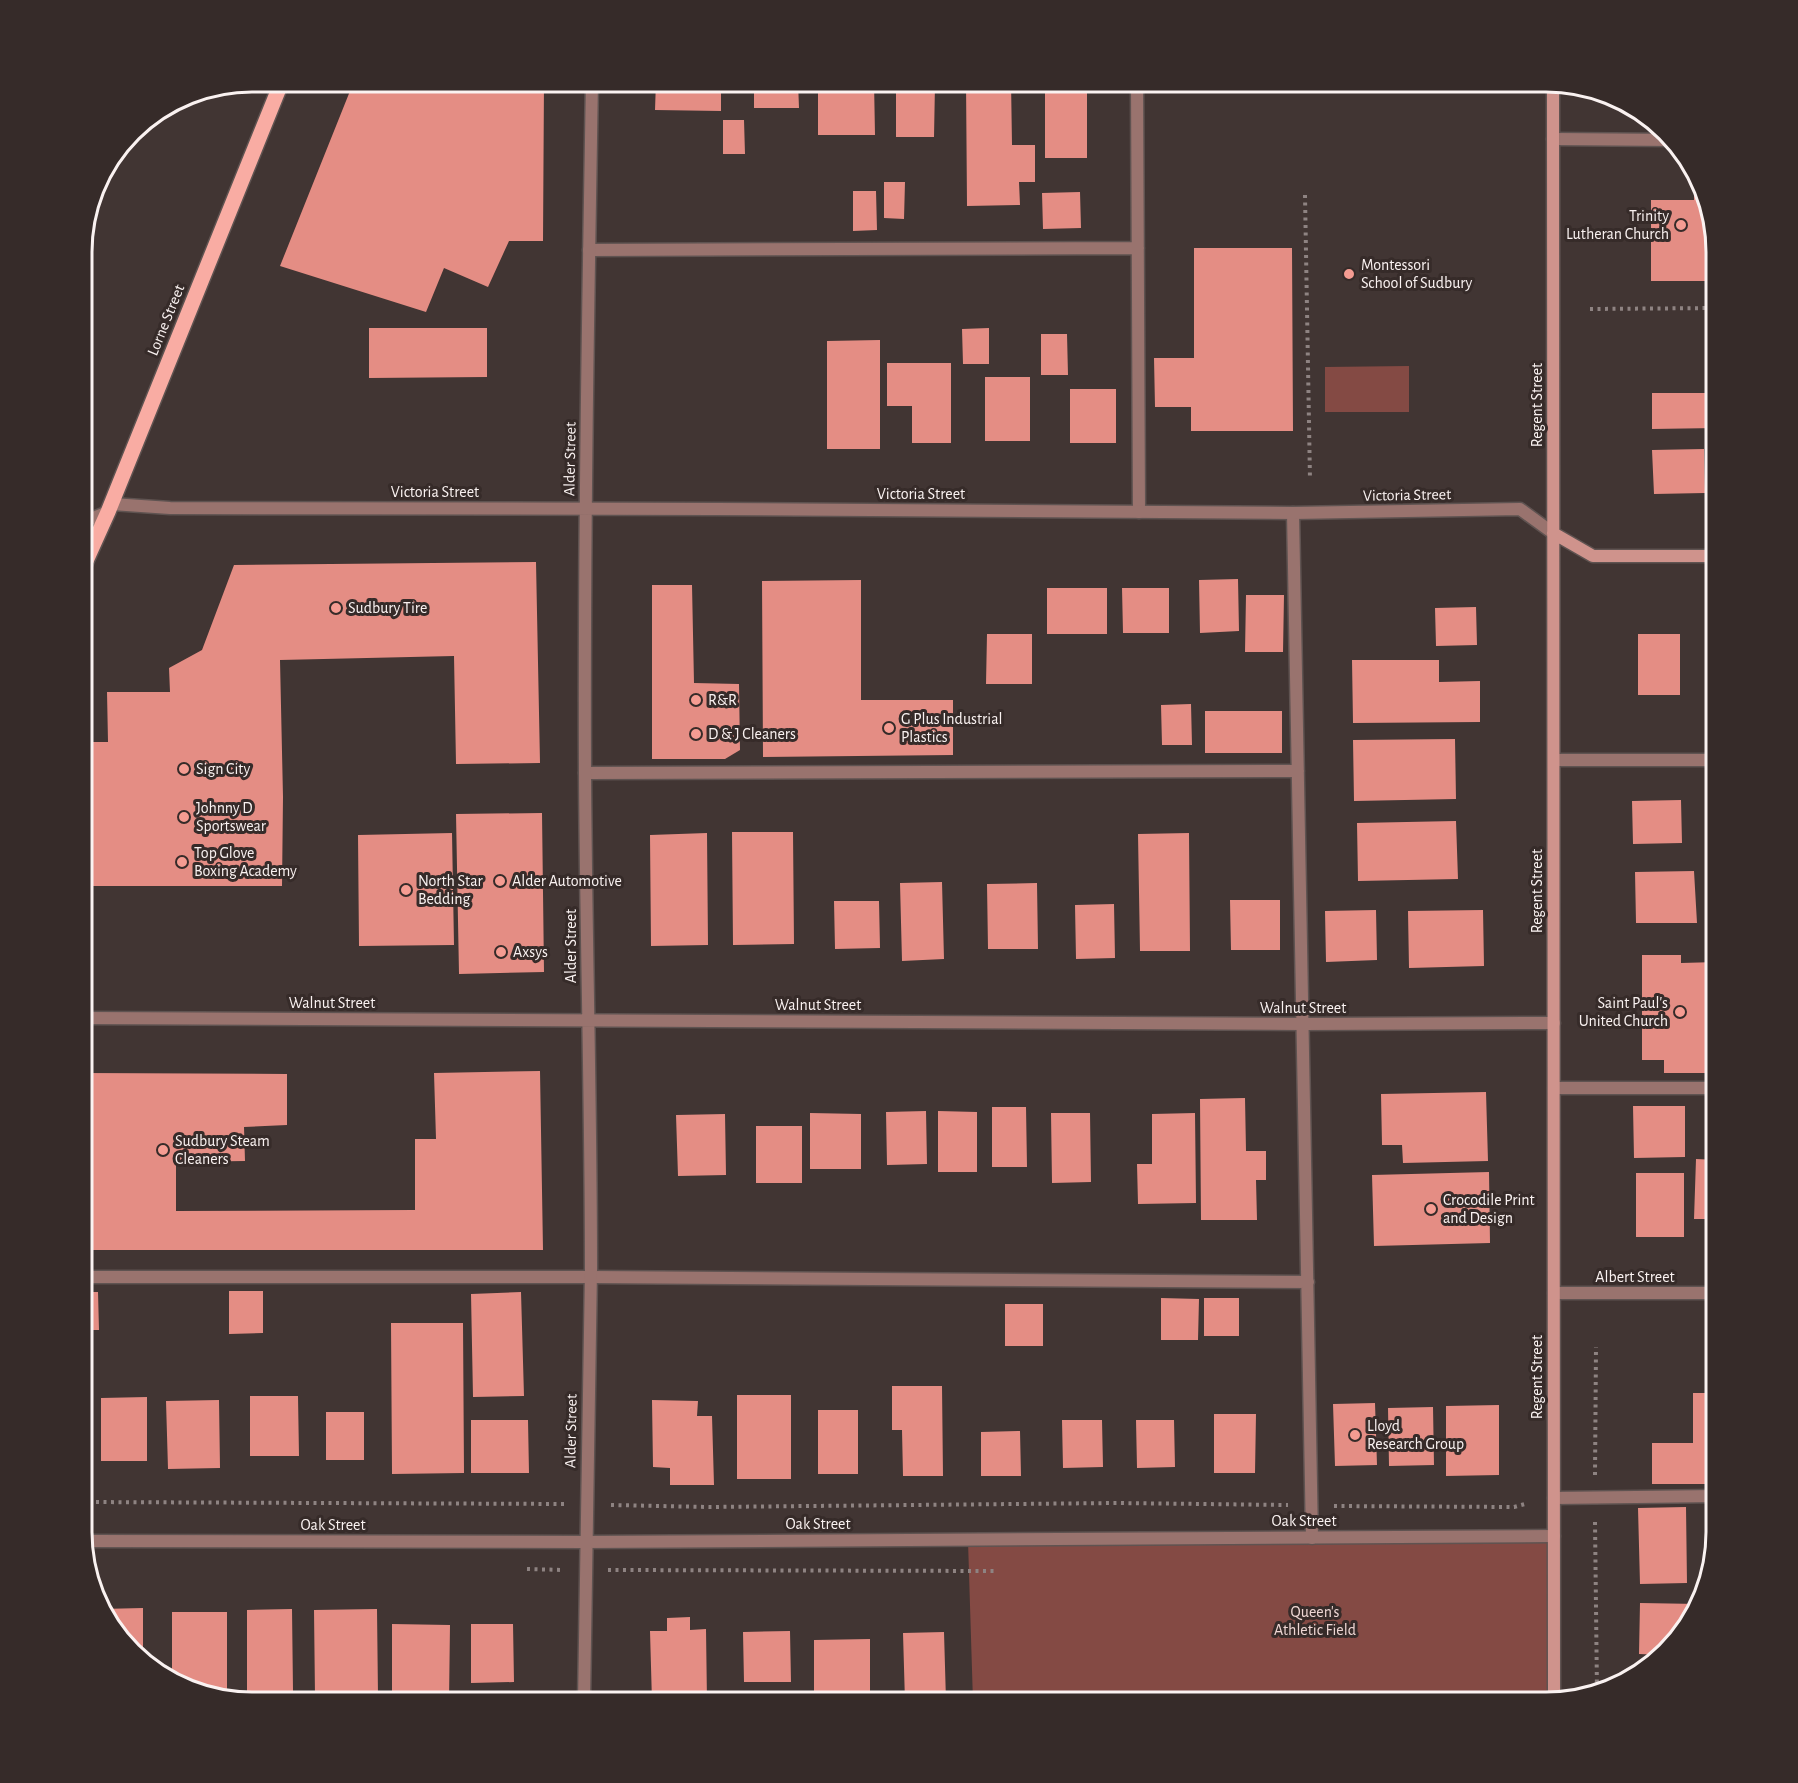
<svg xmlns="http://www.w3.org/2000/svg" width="1798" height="1783" font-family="'Alegreya Sans',sans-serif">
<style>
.green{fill:#844a44}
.building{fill:#e48d84}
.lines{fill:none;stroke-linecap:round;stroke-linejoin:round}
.lane-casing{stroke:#5f5351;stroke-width:15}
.street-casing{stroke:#5f5351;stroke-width:15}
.secondary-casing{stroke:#5f5351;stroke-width:15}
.primary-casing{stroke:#5f5351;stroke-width:18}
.path{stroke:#8e8382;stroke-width:4;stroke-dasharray:3 4.5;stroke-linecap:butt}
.lane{stroke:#99736e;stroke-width:12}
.street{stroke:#99736e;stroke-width:12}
.secondary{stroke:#cf938c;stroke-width:12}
.primary{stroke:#f9aca3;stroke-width:15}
.poi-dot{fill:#f59c92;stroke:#362b29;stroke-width:2}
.labels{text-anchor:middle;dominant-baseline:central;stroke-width:6;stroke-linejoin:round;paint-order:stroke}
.poi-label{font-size:16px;fill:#faf2f1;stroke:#362b29;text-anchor:start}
.street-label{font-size:16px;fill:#faf2f1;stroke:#362b29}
.park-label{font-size:16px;fill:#efd7d4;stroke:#362b29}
.rim{fill:none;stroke:#faf2f1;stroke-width:3}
</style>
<rect width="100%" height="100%" fill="#413533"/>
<path class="green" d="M 1409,366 L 1409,412 L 1325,412 L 1325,367 Z
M 1559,1539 L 1558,1700 L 1547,1702 L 973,1702 L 968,1541 Z"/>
<path class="building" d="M 354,81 L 544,81 L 543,241 L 509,241 L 488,287 L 444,268 L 426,312 L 280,266 Z
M 656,81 L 721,81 L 721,111 L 655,110 Z
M 754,81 L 798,81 L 799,108 L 754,108 Z
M 818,81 L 874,81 L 875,135 L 818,135 Z
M 966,81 L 1011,81 L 1012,145 L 1035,145 L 1035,182 L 1019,182 L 1020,205 L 967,206 Z
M 1045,81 L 1087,81 L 1087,158 L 1045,158 Z
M 896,84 L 935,84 L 934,137 L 896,137 Z
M 723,120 L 744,120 L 745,154 L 723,154 Z
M 1694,170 L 1704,187 L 1717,251 L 1717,281 L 1651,281 L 1651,200 L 1694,200 Z
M 884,182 L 905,182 L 904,219 L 884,218 Z
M 853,191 L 876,191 L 877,230 L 853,231 Z
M 1080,192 L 1081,228 L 1043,229 L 1042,193 Z
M 1194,248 L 1292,248 L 1293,431 L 1191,431 L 1191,407 L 1155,407 L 1154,358 L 1194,358 Z
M 369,328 L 487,328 L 487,377 L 369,378 Z
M 989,328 L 989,364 L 963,364 L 962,329 Z
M 1041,334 L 1067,334 L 1068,375 L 1041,375 Z
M 880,340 L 880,449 L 827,449 L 827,341 Z
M 887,363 L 951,363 L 951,443 L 912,443 L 912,406 L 887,406 Z
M 985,377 L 1030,377 L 1030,441 L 985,441 Z
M 1070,389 L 1116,389 L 1116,443 L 1070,443 Z
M 1652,393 L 1717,393 L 1717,428 L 1652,429 Z
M 1704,449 L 1705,493 L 1654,494 L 1652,450 Z
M 536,562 L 540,763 L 456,764 L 454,656 L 280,660 L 283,797 L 282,886 L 81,886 L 81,837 L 84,837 L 85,742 L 108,742 L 107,692 L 170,692 L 169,668 L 202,650 L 234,565 Z
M 1238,579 L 1239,631 L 1200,633 L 1199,580 Z
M 861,580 L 861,700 L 953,700 L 953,755 L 763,757 L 762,581 Z
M 652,585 L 692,585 L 694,683 L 739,684 L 740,750 L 725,759 L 652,759 Z
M 1047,588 L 1107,588 L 1107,634 L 1047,634 Z
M 1122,588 L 1169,588 L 1169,633 L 1123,633 Z
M 1246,595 L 1284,595 L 1283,652 L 1245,652 Z
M 1476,607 L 1477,645 L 1436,646 L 1435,608 Z
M 987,634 L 1032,634 L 1032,684 L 986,684 Z
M 1638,634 L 1680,634 L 1680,695 L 1638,695 Z
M 1706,637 L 1717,637 L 1717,701 L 1706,701 Z
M 1352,660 L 1439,660 L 1439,682 L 1480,681 L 1480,722 L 1353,723 Z
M 1191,704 L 1192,745 L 1162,745 L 1161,705 Z
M 1205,711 L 1282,711 L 1282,753 L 1205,753 Z
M 1455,739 L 1456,799 L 1354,801 L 1353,740 Z
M 1681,800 L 1682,843 L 1633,844 L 1632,801 Z
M 542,813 L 544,972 L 459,974 L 456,814 Z
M 1456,821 L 1458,879 L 1358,881 L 1357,823 Z
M 732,832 L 793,832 L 794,944 L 733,945 Z
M 452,833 L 454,945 L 359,946 L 358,835 Z
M 707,833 L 708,945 L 651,946 L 650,835 Z
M 1189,833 L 1190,951 L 1140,951 L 1138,834 Z
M 1694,871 L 1697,923 L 1636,923 L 1635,872 Z
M 942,882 L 944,959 L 902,961 L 900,883 Z
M 1037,883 L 1038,949 L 988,949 L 987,884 Z
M 1230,900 L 1280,900 L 1280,950 L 1231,950 Z
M 834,901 L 879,901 L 880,948 L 835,949 Z
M 1114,904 L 1115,958 L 1076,959 L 1075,905 Z
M 1376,910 L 1377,960 L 1326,962 L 1325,911 Z
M 1483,910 L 1484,966 L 1409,968 L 1408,911 Z
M 1642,955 L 1681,955 L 1681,963 L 1717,962 L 1717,1073 L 1664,1073 L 1664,1060 L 1642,1060 Z
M 540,1071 L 543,1250 L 81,1250 L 81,1073 L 287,1074 L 287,1125 L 244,1127 L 245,1161 L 176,1162 L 176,1211 L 415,1210 L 415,1139 L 436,1139 L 434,1073 Z
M 1486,1092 L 1488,1161 L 1403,1163 L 1402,1145 L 1382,1145 L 1381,1094 Z
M 1245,1098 L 1246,1151 L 1266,1151 L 1266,1180 L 1256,1180 L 1257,1220 L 1201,1220 L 1200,1099 Z
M 1633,1106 L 1685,1106 L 1685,1157 L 1634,1158 Z
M 992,1107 L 1026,1107 L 1027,1167 L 992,1167 Z
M 926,1111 L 927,1164 L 887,1165 L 886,1112 Z
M 938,1111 L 977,1112 L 977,1172 L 938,1172 Z
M 810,1113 L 861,1114 L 861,1169 L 810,1169 Z
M 1051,1113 L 1090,1113 L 1091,1182 L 1052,1183 Z
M 1195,1113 L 1196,1203 L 1138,1204 L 1137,1164 L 1152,1164 L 1152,1114 Z
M 725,1114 L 726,1175 L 678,1176 L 676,1115 Z
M 756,1126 L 802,1126 L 802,1183 L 756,1183 Z
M 1696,1159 L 1717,1160 L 1717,1219 L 1694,1219 Z
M 1489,1172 L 1490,1243 L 1374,1246 L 1372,1175 Z
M 1636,1173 L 1684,1173 L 1684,1237 L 1636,1237 Z
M 229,1291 L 263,1291 L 263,1333 L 229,1334 Z
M 81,1292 L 98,1292 L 99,1330 L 81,1330 Z
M 521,1292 L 524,1396 L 473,1397 L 471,1294 Z
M 1161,1298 L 1199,1299 L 1198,1340 L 1161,1340 Z
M 1204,1298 L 1239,1298 L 1239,1336 L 1204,1336 Z
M 1005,1304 L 1043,1304 L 1043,1346 L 1005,1346 Z
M 391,1323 L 463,1323 L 464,1473 L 392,1474 Z
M 892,1386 L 942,1386 L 943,1476 L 903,1476 L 902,1430 L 892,1430 Z
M 1693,1393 L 1717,1393 L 1717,1484 L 1652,1484 L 1652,1443 L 1693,1443 Z
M 737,1395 L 791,1395 L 791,1479 L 737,1479 Z
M 250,1396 L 298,1396 L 299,1456 L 250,1456 Z
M 147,1397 L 147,1461 L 101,1461 L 101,1398 Z
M 219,1400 L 220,1468 L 168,1469 L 166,1401 Z
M 652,1400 L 698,1401 L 697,1416 L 712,1416 L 714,1485 L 670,1485 L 670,1468 L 653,1467 Z
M 1375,1403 L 1377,1465 L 1335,1466 L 1333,1404 Z
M 1499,1405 L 1499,1475 L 1446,1476 L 1446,1406 Z
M 1433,1407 L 1434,1465 L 1389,1466 L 1388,1408 Z
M 818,1410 L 858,1410 L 858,1474 L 818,1474 Z
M 326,1412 L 364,1412 L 364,1460 L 326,1460 Z
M 1214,1414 L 1256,1414 L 1255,1473 L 1214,1473 Z
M 471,1420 L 528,1420 L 529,1473 L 471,1473 Z
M 1062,1420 L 1102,1420 L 1103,1467 L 1063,1468 Z
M 1136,1420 L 1174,1420 L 1175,1467 L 1137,1468 Z
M 1020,1431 L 1021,1476 L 981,1476 L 981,1432 Z
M 1686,1507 L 1687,1583 L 1640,1584 L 1638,1508 Z
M 1640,1603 L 1699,1604 L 1663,1655 L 1639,1654 Z
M 143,1608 L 143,1658 L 124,1644 L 101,1609 Z
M 292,1609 L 293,1691 L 247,1692 L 247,1610 Z
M 377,1609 L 378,1696 L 315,1697 L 314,1610 Z
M 172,1612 L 227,1612 L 227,1695 L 216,1695 L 186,1689 L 172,1679 Z
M 690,1617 L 690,1630 L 706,1629 L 707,1702 L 652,1702 L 650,1631 L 667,1631 L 667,1618 Z
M 392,1624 L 450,1625 L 449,1702 L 392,1702 Z
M 471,1624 L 513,1624 L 514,1682 L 471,1683 Z
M 790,1631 L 791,1682 L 744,1682 L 743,1632 Z
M 944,1632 L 946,1701 L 905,1702 L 903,1633 Z
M 870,1639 L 870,1702 L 814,1702 L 814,1640 Z"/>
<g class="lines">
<defs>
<path id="lane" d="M 1137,81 L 1139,512
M 1553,139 L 1675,140
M 589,250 L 1138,248
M 1293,513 L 1312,1538
M 81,523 L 108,512
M 1554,760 L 1717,760
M 585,773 L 1298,771
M 1554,1088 L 1717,1088
M 81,1277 L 591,1277 L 1308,1282
M 1554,1498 L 1717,1496"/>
<path id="street" d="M 112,504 L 170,508 L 716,509 L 1293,513 L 1520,509 L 1553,533
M 81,1018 L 1303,1024 L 1554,1023
M 1554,1293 L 1717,1293
M 83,1541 L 585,1542 L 1554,1536
M 584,1702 C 585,1558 590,1414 591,1270 C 591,1105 586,939 585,773 C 584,543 588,312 592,81"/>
<path id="secondary" d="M 1553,81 L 1554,1701
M 1553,533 L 1593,556 L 1717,556"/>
<path id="primary" d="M 81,572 L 108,512 L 282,81"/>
</defs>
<use href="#lane" class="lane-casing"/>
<use href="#street" class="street-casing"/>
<use href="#secondary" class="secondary-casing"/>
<use href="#primary" class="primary-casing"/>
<path class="path" d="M 1305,195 L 1310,480
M 1590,309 L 1717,308
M 1595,1475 L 1596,1347
M 81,1502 L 565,1504
M 611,1505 L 709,1507 L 1117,1503 L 1288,1505
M 1334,1506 L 1514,1507 L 1525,1504
M 1595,1522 L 1597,1692
M 527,1569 L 564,1570
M 608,1570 L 994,1571"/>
<use href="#lane" class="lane"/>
<use href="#street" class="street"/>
<use href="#secondary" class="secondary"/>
<use href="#primary" class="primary"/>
</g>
<g class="poi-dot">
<circle cx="1681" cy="225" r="6"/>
<circle cx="1349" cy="274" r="6"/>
<circle cx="336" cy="608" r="6"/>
<circle cx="696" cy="700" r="6"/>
<circle cx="889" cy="728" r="6"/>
<circle cx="696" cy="734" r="6"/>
<circle cx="184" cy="769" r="6"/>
<circle cx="184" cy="817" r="6"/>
<circle cx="182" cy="862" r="6"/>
<circle cx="500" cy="881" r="6"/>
<circle cx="406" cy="890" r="6"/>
<circle cx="501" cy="952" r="6"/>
<circle cx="1680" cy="1012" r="6"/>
<circle cx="163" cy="1150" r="6"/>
<circle cx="1431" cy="1209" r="6"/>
<circle cx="1355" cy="1435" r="6"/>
</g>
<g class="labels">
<g class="poi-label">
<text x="1669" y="216" text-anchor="end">Trinity<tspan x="1669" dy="18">Lutheran Church</tspan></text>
<text x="1361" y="265">Montessori<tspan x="1361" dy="18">School of Sudbury</tspan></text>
<text x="348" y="608">Sudbury Tire</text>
<text x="708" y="700">R&amp;R</text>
<text x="901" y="719">G Plus Industrial<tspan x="901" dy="18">Plastics</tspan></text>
<text x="708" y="734">D &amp; J Cleaners</text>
<text x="196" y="769">Sign City</text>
<text x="196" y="808">Johnny D<tspan x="196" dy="18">Sportswear</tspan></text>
<text x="194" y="853">Top Glove<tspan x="194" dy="18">Boxing Academy</tspan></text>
<text x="418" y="881">North Star<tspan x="418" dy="18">Bedding</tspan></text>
<text x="512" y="881">Alder Automotive</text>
<text x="513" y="952">Axsys</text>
<text x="1668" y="1003" text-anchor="end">Saint Paul's<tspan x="1668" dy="18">United Church</tspan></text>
<text x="175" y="1141">Sudbury Steam<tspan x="175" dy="18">Cleaners</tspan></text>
<text x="1443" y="1200">Crocodile Print<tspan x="1443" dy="18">and Design</tspan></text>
<text x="1367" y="1426">Lloyd<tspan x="1367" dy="18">Research Group</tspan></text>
</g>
<g class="street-label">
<text transform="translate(166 320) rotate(-68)">Lorne Street</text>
<text transform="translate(1537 405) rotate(-90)">Regent Street</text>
<text transform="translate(570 459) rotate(-89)">Alder Street</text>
<text x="435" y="492">Victoria Street</text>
<text x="921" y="494">Victoria Street</text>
<text transform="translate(1407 495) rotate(-1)">Victoria Street</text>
<text transform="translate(1537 891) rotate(-90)">Regent Street</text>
<text transform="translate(571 946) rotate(-90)">Alder Street</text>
<text x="332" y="1003">Walnut Street</text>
<text x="818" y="1005">Walnut Street</text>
<text x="1303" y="1008">Walnut Street</text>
<text x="1635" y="1277">Albert Street</text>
<text transform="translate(1537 1377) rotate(-90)">Regent Street</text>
<text transform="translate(571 1431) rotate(-89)">Alder Street</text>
<text x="1304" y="1521">Oak Street</text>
<text x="818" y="1524">Oak Street</text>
<text x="333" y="1525">Oak Street</text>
</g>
<g class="park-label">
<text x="1315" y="1612">Queen's<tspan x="1315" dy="18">Athletic Field</tspan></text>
</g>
</g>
<path d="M0 0H1798V1783H0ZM252 92H1546A160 160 0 0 1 1706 252V1532A160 160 0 0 1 1546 1692H252A160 160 0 0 1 92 1532V252A160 160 0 0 1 252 92Z" fill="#362b29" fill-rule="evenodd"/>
<path class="rim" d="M252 92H1546A160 160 0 0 1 1706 252V1532A160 160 0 0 1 1546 1692H252A160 160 0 0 1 92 1532V252A160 160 0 0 1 252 92Z"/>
</svg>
